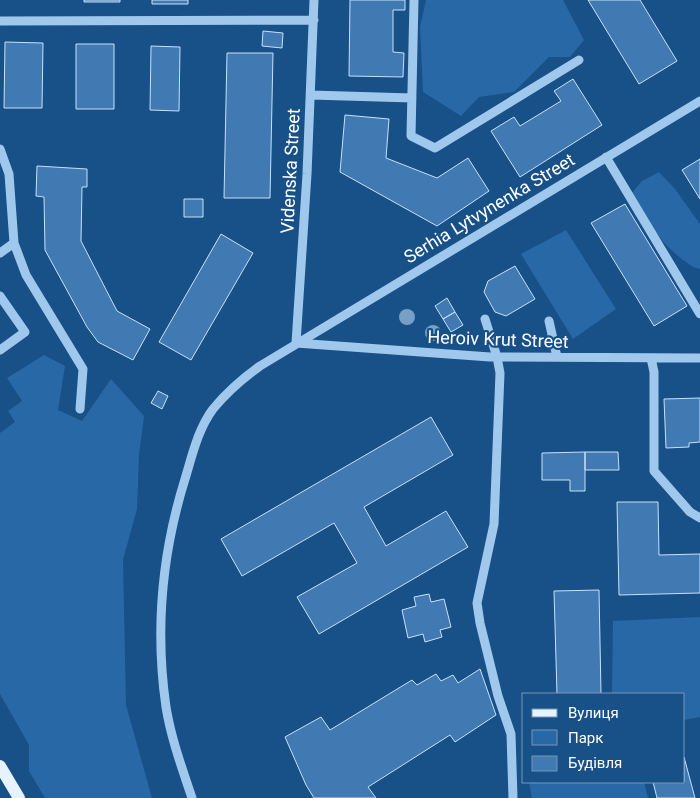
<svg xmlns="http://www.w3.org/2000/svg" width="700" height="798" font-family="Roboto,sans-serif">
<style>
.green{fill:#2868a6}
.building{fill:#417ab2;stroke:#c6e1fa}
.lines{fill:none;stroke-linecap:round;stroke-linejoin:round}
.minor{stroke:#a0c8ed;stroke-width:9}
.major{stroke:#e7f2ff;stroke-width:12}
.tree{fill:#78a0c7}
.labels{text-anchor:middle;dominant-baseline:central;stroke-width:4.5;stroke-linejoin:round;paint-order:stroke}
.street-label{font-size:18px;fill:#fff;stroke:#185088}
</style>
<rect width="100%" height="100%" fill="#185088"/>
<path class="green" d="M 426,0 L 563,0 L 584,40 L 570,57 L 549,57 L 514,92 L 479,97 L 461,116 L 423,92 L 420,27 Z
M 659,172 L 675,189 L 700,224 L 700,269 C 693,268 689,264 683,260 C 659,242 646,219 631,194 L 642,181 Z
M 566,230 L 616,309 L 573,339 L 521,254 Z
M 44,355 L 65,366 L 58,410 L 82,421 L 111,379 L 144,416 L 139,455 L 137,509 L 123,560 L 126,705 L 152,798 L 45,798 L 29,771 L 29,745 L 0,694 L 0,433 L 15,422 L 8,411 L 22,401 L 7,378 Z
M 700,617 L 700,717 L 684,720 L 684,694 L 612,694 L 613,621 Z
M 529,782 L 644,782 L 648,798 L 532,798 Z"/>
<path class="building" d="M 84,0 L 120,0 L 120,2 L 84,2 Z
M 152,0 L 188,0 L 188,4 L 152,4 Z
M 350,0 L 405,0 L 405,10 L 393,10 L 393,52 L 404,53 L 403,77 L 349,76 Z
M 588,0 L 640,0 L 677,61 L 639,84 Z
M 263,31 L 283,33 L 282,48 L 262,46 Z
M 5,42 L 43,43 L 42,108 L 4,108 Z
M 76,44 L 114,44 L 114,109 L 76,109 Z
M 151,46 L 180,47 L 179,111 L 150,110 Z
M 227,53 L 273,53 L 270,198 L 224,198 Z
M 573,79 L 602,125 L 520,177 L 491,131 L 514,117 L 520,126 L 561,101 L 554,91 Z
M 345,115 L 389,119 L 386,158 L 437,178 L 468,158 L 489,191 L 437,226 L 340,172 Z
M 700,159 L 700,199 L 682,170 Z
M 37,166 L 87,169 L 87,187 L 82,187 L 81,241 L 117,311 L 150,329 L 133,360 L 98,342 L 87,327 L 45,250 L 44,197 L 36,196 Z
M 184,199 L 203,199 L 203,217 L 184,217 Z
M 625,204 L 687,306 L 654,326 L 591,223 Z
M 221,234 L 253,253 L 191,360 L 159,342 Z
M 515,266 L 535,299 L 506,316 L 495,312 L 484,292 L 488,281 Z
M 447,298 L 455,312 L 443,319 L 435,306 Z
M 455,312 L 463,325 L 451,332 L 443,319 Z
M 158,391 L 168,396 L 162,409 L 151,403 Z
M 700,398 L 700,442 L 689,443 L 689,447 L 666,448 L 664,399 Z
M 431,417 L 453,455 L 364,507 L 386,546 L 446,511 L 468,547 L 319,634 L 297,597 L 357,563 L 334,523 L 242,576 L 221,539 Z
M 585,452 L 618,452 L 619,470 L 585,470 Z
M 585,452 L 585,491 L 570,491 L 570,480 L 542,480 L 542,453 Z
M 617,502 L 658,502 L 659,555 L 700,554 L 700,593 L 619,595 Z
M 599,590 L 601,694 L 557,694 L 554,591 Z
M 429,594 L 431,602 L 444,599 L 451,627 L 440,630 L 442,637 L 425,642 L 423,634 L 408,638 L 402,610 L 416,606 L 414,597 Z
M 480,669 L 496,715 L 455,742 L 450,735 L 368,787 L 376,798 L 314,798 L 306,785 L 285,737 L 321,717 L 330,730 L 412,680 L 417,685 L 436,674 L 441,681 L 453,675 L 458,683 Z
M 684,757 L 695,798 L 657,798 L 653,782 L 684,782 Z"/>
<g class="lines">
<path class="minor" d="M 414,0 L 411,136 L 435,148 L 579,60
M 0,21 L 314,20
M 311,95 L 412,98
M 0,149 L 9,174 L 14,243 L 0,253
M 606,157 L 700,314
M 14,243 L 26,275 L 83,369 L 80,409
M 0,296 L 25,332 L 0,350
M 485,319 L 497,357 L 500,373 L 494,524 L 477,603 L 480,623 L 498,696 L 511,734 L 513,798
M 549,321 L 557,357
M 296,343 L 490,357 L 700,358
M 296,343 L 307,174 L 314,0
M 651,358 L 654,372 L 654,471 L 690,512 L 700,518
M 192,798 C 182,768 171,738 166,707 C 155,631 162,553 185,479 C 192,456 198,429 213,409 C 227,392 242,379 260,366 L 700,101"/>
<path class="major" d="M 0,766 L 19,798"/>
</g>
<g class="tree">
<circle cx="407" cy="317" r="8"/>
<circle cx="433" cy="333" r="8"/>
</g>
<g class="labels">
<g class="street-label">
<text transform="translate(290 171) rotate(-87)">Videnska Street</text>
<text transform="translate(489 208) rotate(-31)">Serhia Lytvynenka Street</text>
<text transform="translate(498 339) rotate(2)">Heroiv Krut Street</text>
</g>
</g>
<rect x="522" y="693" width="162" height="90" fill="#185088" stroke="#7496b8"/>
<rect x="532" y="709" width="25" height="8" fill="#e7f2ff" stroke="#7496b8"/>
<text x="568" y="718" font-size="15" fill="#ffffff">Вулиця</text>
<rect x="532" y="730" width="25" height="15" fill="#2868a6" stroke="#7496b8"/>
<text x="568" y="743" font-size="15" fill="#ffffff">Парк</text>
<rect x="532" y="756" width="25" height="15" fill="#417ab2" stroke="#7496b8"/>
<text x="568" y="768" font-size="15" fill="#ffffff">Будівля</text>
</svg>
